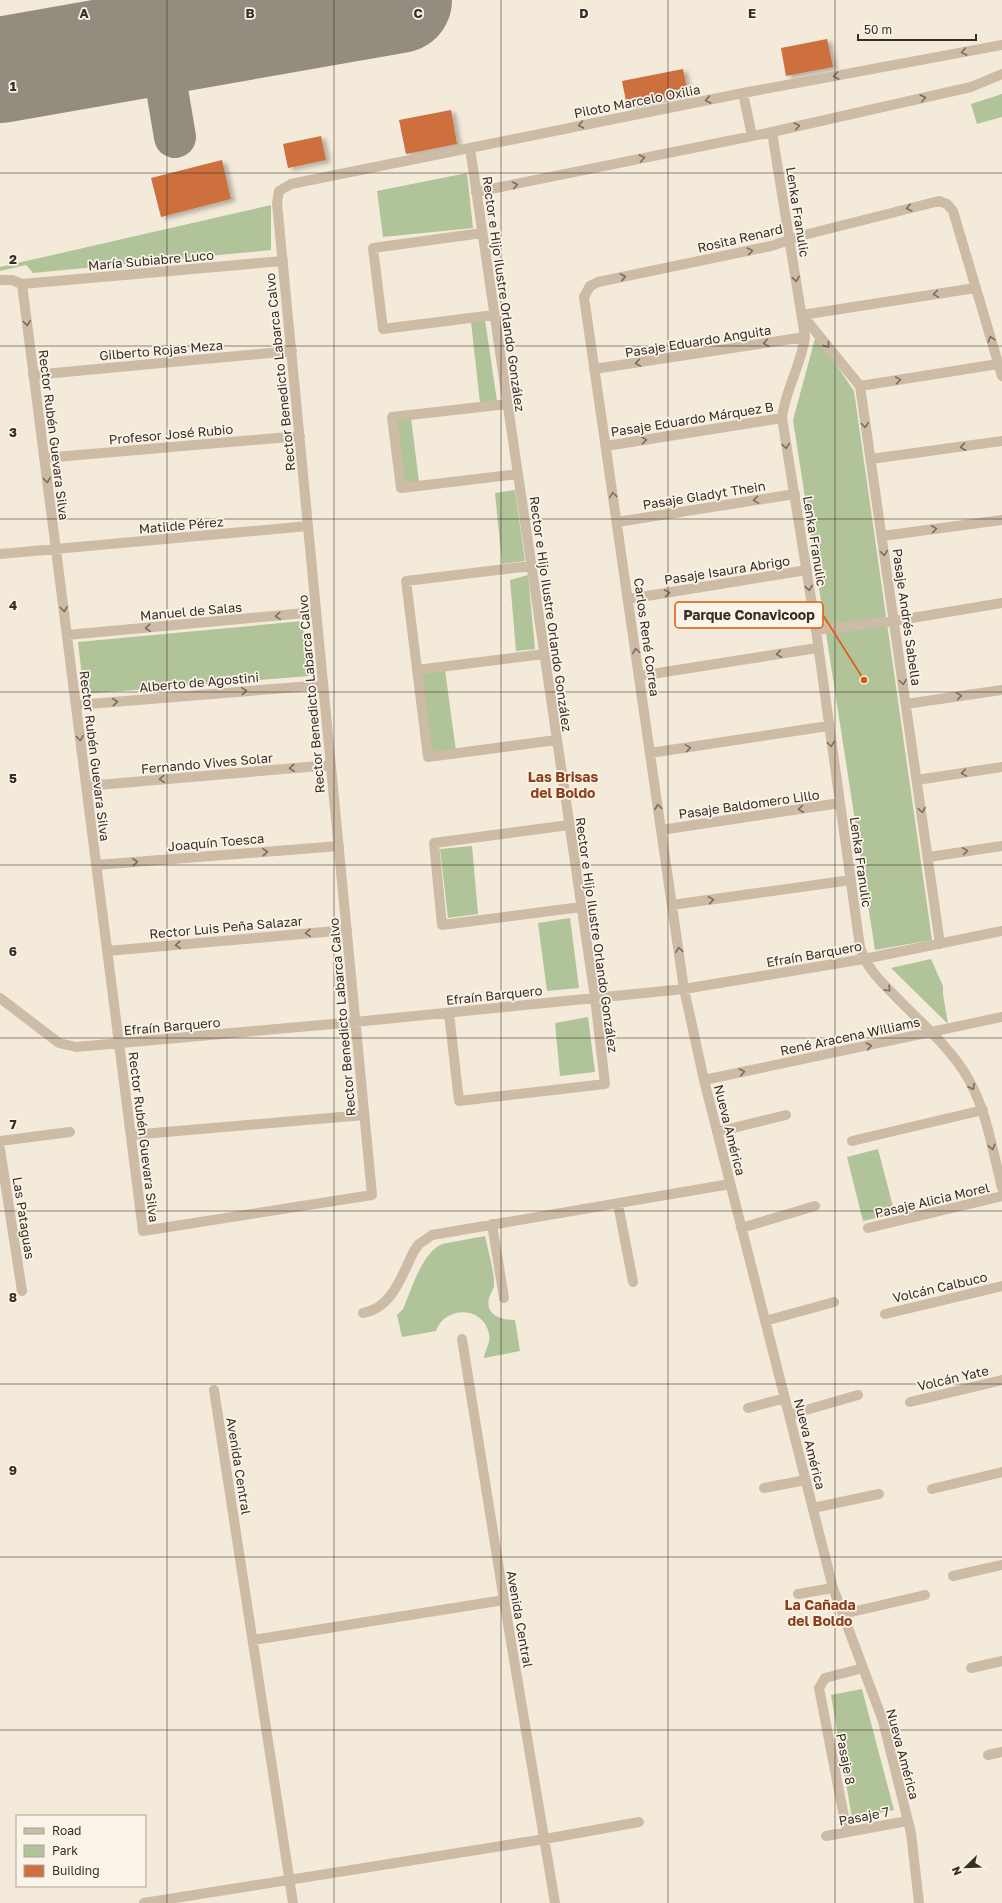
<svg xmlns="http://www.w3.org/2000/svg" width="1002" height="1903" font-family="'Golos Text',sans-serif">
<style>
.green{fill:#b1c399}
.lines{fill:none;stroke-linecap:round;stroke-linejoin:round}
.taxiway{stroke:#958c80;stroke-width:42}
.runway{stroke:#958c80;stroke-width:106}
.building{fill:#cd6f3e;filter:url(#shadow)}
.minor{stroke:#ccbba5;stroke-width:10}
.oneway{stroke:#7a6d60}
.grid{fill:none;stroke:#372e27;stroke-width:1;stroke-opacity:0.55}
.labels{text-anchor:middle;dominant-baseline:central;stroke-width:3.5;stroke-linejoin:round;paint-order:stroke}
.street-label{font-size:13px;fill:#372e27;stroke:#faf3e7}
.neighbourhood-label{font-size:14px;font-weight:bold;fill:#8b411b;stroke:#faf3e7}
.grid-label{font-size:13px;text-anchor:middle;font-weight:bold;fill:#372e27;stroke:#faf3e7;stroke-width:3.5;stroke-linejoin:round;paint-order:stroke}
.leader{fill:none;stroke:#df570d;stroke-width:1.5}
.callout-dot{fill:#df570d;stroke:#faf3e7;stroke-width:1.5}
.callout{fill:#faf3e7;stroke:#df570d;stroke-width:1.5}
.callout-label{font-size:14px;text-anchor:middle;font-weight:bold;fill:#372e27}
</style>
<defs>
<filter id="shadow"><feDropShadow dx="4.5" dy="2.5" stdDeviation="2" flood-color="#0004"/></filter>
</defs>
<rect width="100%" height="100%" fill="#f3eada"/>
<path class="green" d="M 1002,94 L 1002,117 L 977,124 L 971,104 Z
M 467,173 L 473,228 L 383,237 L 377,191 Z
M 271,205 L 271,250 L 33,273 L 26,265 L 0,271 L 0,267 Z
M 485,320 L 497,401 L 480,403 L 471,322 Z
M 816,335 L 854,391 L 932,940 L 875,950 L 793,420 Z
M 411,418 L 419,482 L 403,484 L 395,420 Z
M 515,490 L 525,561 L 502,564 L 495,493 Z
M 528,575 L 535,649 L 516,651 L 510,580 Z
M 303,621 L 309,676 L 84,694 L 78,642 Z
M 445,670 L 456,751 L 430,754 L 419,672 Z
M 472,846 L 478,914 L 448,918 L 440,849 Z
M 570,918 L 579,988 L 547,991 L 538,923 Z
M 931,959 L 943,986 L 943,994 L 948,1024 L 891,968 Z
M 588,1017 L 595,1072 L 560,1076 L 555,1023 Z
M 878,1149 L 895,1214 L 863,1221 L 847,1157 Z
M 485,1236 C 488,1250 495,1274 494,1286 C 493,1290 490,1294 489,1298 C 485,1315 501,1320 515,1320 L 520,1351 L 484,1358 C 485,1349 491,1343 489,1334 C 484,1306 445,1305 436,1331 L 402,1337 L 397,1315 L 403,1309 C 412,1289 421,1254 442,1244 Z
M 862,1689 L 894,1810 L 852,1818 L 831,1695 Z"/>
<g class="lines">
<path class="taxiway" d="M 159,42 L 175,137"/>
<path class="runway" d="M 0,70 L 399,0"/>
</g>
<path class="building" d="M 827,39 L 833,67 L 786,76 L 781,48 Z
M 683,69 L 688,94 L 627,106 L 622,81 Z
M 451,110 L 457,144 L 406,154 L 399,120 Z
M 321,136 L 326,160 L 288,168 L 283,144 Z
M 222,160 L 231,199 L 161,217 L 151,178 Z"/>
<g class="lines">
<path class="minor" d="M 743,93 L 752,136
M 772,132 L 805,337 C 801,366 785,390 782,418 L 816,630 L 860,947 C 867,971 885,985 901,1002 C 923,1024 946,1045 963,1070 C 986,1105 992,1148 1002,1188
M 476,192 L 772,132 L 971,87 L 1002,74
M 482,233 L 373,248 L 383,329 L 494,315
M 0,280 L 12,280 L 22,284
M 22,284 L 143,1231 L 372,1195 L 277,203 L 279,191 L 291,184 L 743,93 L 1002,45
M 22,284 L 283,261
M 802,315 L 975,288
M 803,316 L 860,386 L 940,944
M 594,369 L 805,337
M 33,375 L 292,351
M 860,386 L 998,364
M 507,404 L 392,417 L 401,488 L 518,474
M 606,446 L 782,418
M 44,458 L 300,436
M 871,459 L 1002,441
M 617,522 L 795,494
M 882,536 L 1002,520
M 0,554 L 308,526
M 531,566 L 406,581 L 428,757 L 556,740
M 628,599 L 807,570
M 816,630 L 894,621 L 1002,603
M 67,635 L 316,612
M 417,670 L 544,654
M 639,676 L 817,648
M 906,704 L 1002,690
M 76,705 L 323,685
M 650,753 L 828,726
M 917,780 L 1002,767
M 86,786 L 331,765
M 569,825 L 434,843 L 442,925 L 581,907
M 661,830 L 840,803
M 929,857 L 1002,846
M 96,865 L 339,846
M 672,905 L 851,880
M 107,951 L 347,930
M 0,998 L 59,1043 L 76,1047 L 355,1022 L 684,989 L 864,959 L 1002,931
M 449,1013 L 459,1101 L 605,1084 L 595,998 L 470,148
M 704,1080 L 1002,1017
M 717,1132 L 786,1115
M 131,1135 L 364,1115
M 0,1141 L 70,1132
M 852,1141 L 983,1110
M 0,1149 L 22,1291
M 618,1204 L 633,1282
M 492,1224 L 504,1298
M 741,1228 L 815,1206
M 868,1228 L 1002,1196
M 363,1313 C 393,1308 402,1274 414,1251 L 419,1244 L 432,1235 L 730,1184
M 885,1314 L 1002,1286
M 765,1321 L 834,1302
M 462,1339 L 504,1600 L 555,1903
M 214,1390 L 293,1903
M 910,1402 L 1002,1380
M 748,1408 L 785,1398
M 789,1415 L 858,1395
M 764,1488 L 806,1480
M 932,1489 L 1002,1472
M 813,1508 L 879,1494
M 953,1576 L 1002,1565
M 798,1594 L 833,1588
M 843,1614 L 925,1595
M 253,1640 L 504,1600
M 971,1668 L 1002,1661
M 988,1755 L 1002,1752
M 847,1832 L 819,1688 L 825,1678 L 863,1668
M 826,1836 L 907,1821
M 144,1903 L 545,1839 L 639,1822
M 919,1903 L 911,1833 L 883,1721 L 833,1588 L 704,1080 L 684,989 L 584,297 L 590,286 L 598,282 L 771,246 L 804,235 L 939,201 L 947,204 L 953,211 L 1002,376"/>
</g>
<defs><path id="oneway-chevron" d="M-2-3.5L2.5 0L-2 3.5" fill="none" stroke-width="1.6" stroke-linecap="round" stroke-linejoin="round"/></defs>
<g class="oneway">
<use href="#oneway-chevron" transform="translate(964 52) rotate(169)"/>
<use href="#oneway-chevron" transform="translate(836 76) rotate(169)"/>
<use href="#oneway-chevron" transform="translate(923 98) rotate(-13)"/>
<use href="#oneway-chevron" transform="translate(708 100) rotate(169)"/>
<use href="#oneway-chevron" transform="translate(581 125) rotate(169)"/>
<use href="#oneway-chevron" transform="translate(797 126) rotate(-13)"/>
<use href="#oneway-chevron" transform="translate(642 158) rotate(-12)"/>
<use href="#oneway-chevron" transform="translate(515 185) rotate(-12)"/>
<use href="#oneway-chevron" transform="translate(909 208) rotate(166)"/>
<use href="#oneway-chevron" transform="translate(750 251) rotate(-12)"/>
<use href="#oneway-chevron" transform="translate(623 277) rotate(-12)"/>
<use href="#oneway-chevron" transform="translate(796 279) rotate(80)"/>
<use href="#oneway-chevron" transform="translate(936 294) rotate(171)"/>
<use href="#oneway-chevron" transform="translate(27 323) rotate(83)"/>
<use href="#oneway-chevron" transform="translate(991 339) rotate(-107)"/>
<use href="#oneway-chevron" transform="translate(766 343) rotate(171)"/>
<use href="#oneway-chevron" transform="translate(827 345) rotate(51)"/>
<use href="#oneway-chevron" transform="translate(638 363) rotate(171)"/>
<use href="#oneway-chevron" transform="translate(898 380) rotate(-9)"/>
<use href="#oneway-chevron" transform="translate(865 425) rotate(82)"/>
<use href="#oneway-chevron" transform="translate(644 440) rotate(-9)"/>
<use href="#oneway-chevron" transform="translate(786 446) rotate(81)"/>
<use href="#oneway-chevron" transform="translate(963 447) rotate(172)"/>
<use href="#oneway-chevron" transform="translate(47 480) rotate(83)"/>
<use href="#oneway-chevron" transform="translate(613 495) rotate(-98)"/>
<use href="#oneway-chevron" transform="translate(756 500) rotate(171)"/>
<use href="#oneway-chevron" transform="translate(934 529) rotate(-8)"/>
<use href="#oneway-chevron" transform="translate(884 553) rotate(82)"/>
<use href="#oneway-chevron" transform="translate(809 588) rotate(81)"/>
<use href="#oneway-chevron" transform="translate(667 593) rotate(-9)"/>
<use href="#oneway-chevron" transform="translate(64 609) rotate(83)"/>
<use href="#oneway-chevron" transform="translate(278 616) rotate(175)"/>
<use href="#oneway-chevron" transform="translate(148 628) rotate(175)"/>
<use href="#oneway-chevron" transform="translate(636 651) rotate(-98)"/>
<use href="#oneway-chevron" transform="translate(779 654) rotate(171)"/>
<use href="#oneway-chevron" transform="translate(903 682) rotate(82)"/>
<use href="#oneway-chevron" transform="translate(244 691) rotate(-5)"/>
<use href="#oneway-chevron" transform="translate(959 696) rotate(-8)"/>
<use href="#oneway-chevron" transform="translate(115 702) rotate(-5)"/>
<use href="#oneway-chevron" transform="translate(80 738) rotate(83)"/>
<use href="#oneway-chevron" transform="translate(831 744) rotate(82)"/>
<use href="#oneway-chevron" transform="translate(688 748) rotate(-9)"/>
<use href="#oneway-chevron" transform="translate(292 768) rotate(175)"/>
<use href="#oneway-chevron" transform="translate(964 773) rotate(171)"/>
<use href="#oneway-chevron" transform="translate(162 779) rotate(175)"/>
<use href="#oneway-chevron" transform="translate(658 807) rotate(-99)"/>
<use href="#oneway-chevron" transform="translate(801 809) rotate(172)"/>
<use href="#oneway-chevron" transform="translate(922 810) rotate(82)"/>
<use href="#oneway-chevron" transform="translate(965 851) rotate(-9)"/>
<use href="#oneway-chevron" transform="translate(265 852) rotate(-5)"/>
<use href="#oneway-chevron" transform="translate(135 862) rotate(-5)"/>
<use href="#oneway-chevron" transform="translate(711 900) rotate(-8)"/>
<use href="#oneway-chevron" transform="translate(308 933) rotate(175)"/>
<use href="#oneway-chevron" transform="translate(178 945) rotate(175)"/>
<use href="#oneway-chevron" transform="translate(679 950) rotate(-98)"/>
<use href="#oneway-chevron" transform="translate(888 989) rotate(45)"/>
<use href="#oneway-chevron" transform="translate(869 1046) rotate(-12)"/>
<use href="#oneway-chevron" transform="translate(742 1072) rotate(-12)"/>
<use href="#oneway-chevron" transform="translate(972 1087) rotate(64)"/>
<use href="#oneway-chevron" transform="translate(992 1147) rotate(76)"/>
</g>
<path class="grid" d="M 167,0 L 167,1903M 334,0 L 334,1903M 501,0 L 501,1903M 668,0 L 668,1903M 835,0 L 835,1903M 0,173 L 1002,173M 0,346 L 1002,346M 0,519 L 1002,519M 0,692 L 1002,692M 0,865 L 1002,865M 0,1038 L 1002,1038M 0,1211 L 1002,1211M 0,1384 L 1002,1384M 0,1557 L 1002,1557M 0,1730 L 1002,1730"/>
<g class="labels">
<g class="street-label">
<text transform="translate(637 101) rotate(-11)">Piloto Marcelo Oxilia</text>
<text transform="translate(798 212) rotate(81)">Lenka Franulic</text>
<text transform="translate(740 238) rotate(-13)">Rosita Renard</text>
<text transform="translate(151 260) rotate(-5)">María Subiabre Luco</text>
<text transform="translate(504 294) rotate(82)">Rector e Hijo Ilustre Orlando González</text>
<text transform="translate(698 341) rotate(-9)">Pasaje Eduardo Anguita</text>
<text transform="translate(161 350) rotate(-5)">Gilberto Rojas Meza</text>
<text transform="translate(280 372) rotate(-96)">Rector Benedicto Labarca Calvo</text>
<text transform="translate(692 419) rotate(-9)">Pasaje Eduardo Márquez B</text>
<text transform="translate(171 434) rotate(-5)">Profesor José Rubio</text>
<text transform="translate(54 435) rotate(83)">Rector Rubén Guevara Silva</text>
<text transform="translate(704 495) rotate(-9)">Pasaje Gladyt Thein</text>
<text transform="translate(181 525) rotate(-5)">Matilde Pérez</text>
<text transform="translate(815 541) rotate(81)">Lenka Franulic</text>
<text transform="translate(727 570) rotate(-9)">Pasaje Isaura Abrigo</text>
<text transform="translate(191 611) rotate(-5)">Manuel de Salas</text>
<text transform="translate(551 614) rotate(82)">Rector e Hijo Ilustre Orlando González</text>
<text transform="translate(907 617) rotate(82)">Pasaje Andrés Sabella</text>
<text transform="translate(647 637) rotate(82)">Carlos René Correa</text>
<text transform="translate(199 682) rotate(-5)">Alberto de Agostini</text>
<text transform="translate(311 694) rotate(-95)">Rector Benedicto Labarca Calvo</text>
<text transform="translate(95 756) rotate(83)">Rector Rubén Guevara Silva</text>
<text transform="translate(207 763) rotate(-5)">Fernando Vives Solar</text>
<text transform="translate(749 804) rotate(-8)">Pasaje Baldomero Lillo</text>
<text transform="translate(216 842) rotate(-5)">Joaquín Toesca</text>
<text transform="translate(861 862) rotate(82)">Lenka Franulic</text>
<text transform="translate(226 927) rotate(-5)">Rector Luis Peña Salazar</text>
<text transform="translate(597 935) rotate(82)">Rector e Hijo Ilustre Orlando González</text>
<text transform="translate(814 954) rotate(-10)">Efraín Barquero</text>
<text transform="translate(494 995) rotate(-6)">Efraín Barquero</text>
<text transform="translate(342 1017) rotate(-95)">Rector Benedicto Labarca Calvo</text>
<text transform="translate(172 1026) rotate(-5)">Efraín Barquero</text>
<text transform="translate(850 1036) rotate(-12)">René Aracena Williams</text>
<text transform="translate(730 1130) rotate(76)">Nueva América</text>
<text transform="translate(144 1137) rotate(83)">Rector Rubén Guevara Silva</text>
<text transform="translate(932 1200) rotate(-13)">Pasaje Alicia Morel</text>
<text transform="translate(24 1218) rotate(81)">Las Pataguas</text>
<text transform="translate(940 1287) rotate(-13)">Volcán Calbuco</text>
<text transform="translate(953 1378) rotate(-13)">Volcán Yate</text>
<text transform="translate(810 1444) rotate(76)">Nueva América</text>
<text transform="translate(239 1466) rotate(81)">Avenida Central</text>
<text transform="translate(520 1619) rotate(80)">Avenida Central</text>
<text transform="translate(903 1754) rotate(75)">Nueva América</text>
<text transform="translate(846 1759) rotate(79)">Pasaje 8</text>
<text transform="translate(864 1816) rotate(-11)">Pasaje 7</text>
</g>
<g class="neighbourhood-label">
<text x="563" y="776">Las Brisas<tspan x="563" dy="16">del Boldo</tspan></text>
<text x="820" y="1604">La Cañada<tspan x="820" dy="16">del Boldo</tspan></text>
</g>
</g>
<g class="grid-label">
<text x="84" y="18">A</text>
<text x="250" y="18">B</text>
<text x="418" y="18">C</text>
<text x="584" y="18">D</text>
<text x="752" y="18">E</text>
<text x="13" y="91">1</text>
<text x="13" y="264">2</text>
<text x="13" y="437">3</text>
<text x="13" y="610">4</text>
<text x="13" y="783">5</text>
<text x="13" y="956">6</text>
<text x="13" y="1129">7</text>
<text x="13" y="1302">8</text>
<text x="13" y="1475">9</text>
</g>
<path class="leader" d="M864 680L823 615"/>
<circle class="callout-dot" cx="864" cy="680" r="4"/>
<rect class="callout" x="675" y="602" width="148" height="26" rx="4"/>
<g class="callout-label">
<text x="749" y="620">Parque Conavicoop</text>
</g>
<rect x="16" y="1815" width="130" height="72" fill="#faf3e7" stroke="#aca49a"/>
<rect x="24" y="1828" width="20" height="6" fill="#ccbba5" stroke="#aca49a"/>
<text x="52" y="1835" font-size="12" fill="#372e27">Road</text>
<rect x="24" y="1845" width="20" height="12" fill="#b1c399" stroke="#aca49a"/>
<text x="52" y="1855" font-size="12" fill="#372e27">Park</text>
<rect x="24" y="1865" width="20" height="12" fill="#cd6f3e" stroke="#aca49a"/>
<text x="52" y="1875" font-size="12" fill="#372e27">Building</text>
<g transform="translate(966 1867) rotate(247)" stroke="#faf3e7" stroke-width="3" paint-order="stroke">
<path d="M0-3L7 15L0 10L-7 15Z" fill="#372e27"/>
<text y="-6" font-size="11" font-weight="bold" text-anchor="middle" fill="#372e27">N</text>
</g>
<path d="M858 34v6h118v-6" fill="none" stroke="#372e27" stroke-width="2"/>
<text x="864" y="34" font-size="12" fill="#372e27" stroke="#faf3e7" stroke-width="3" paint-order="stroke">50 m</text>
</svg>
